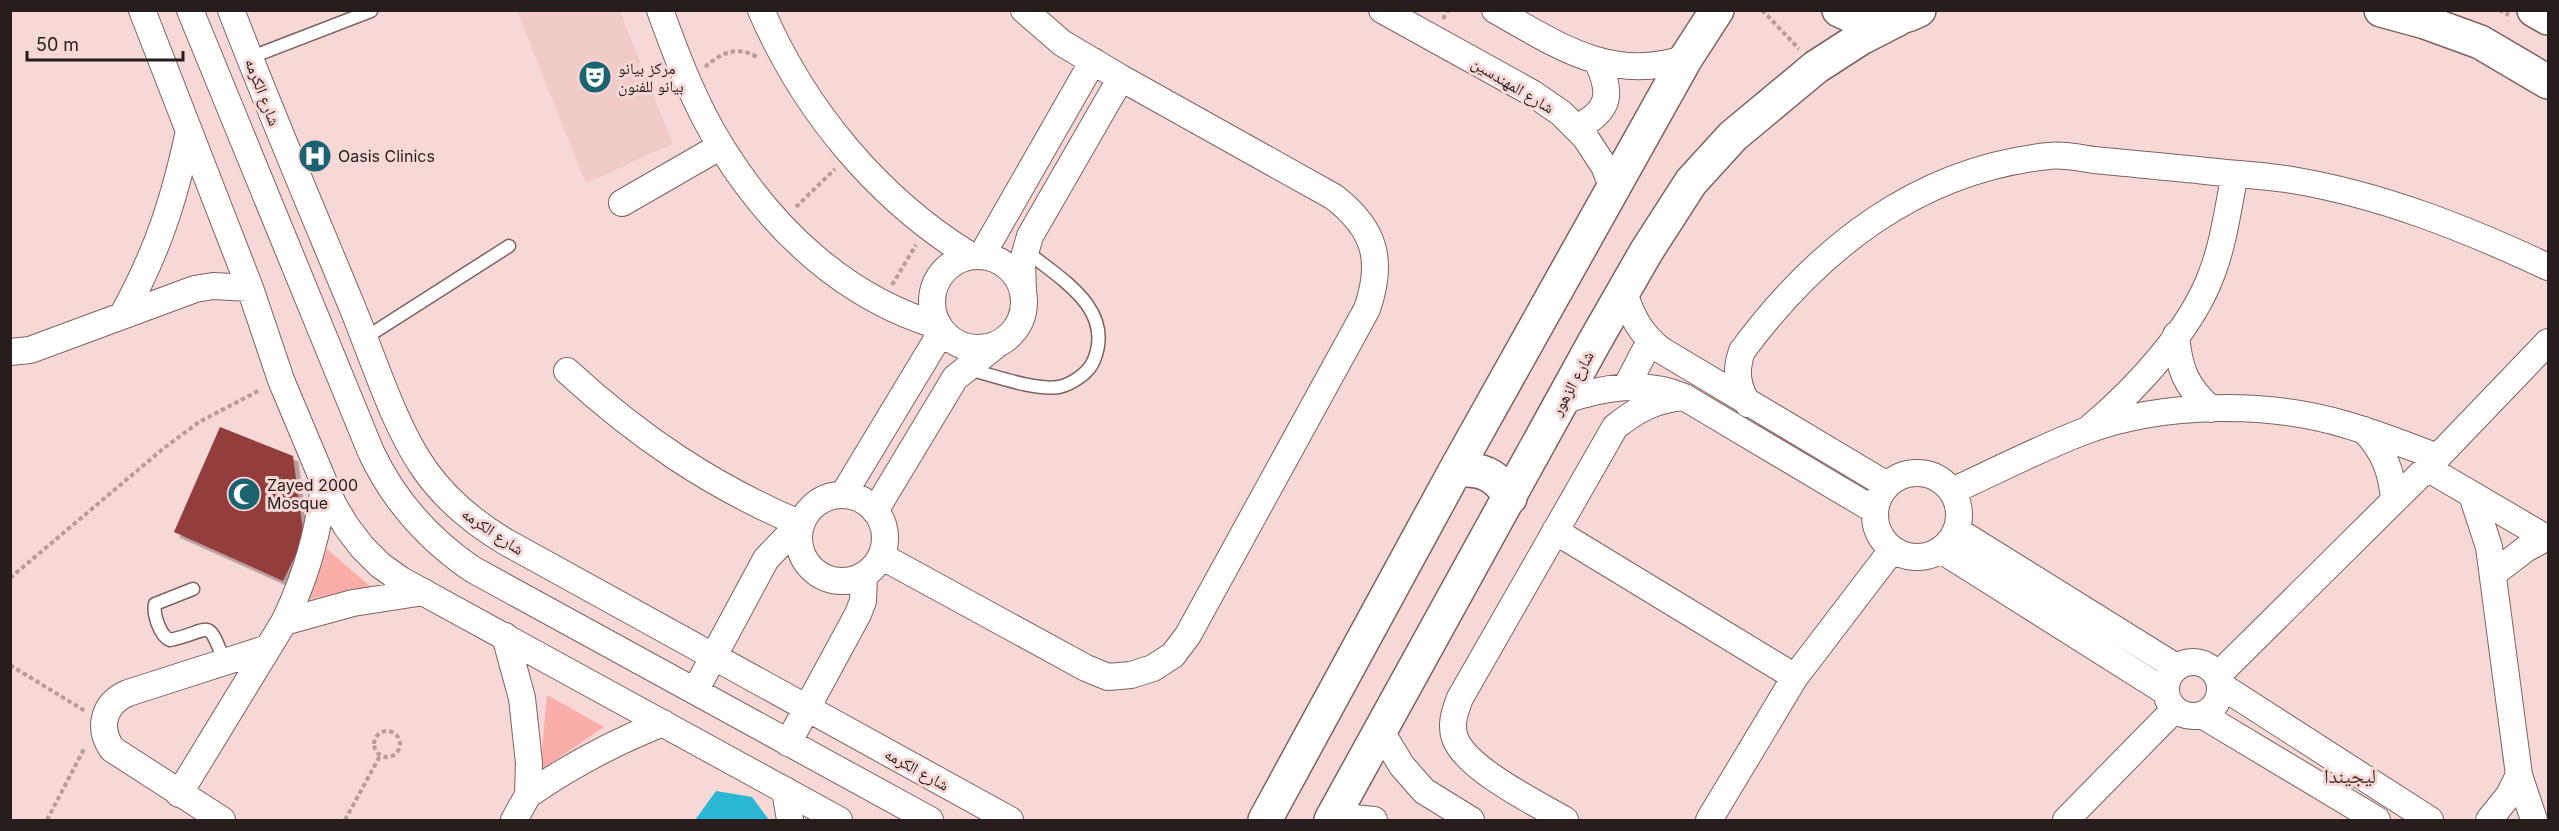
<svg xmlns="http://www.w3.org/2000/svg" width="2559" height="831" font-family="Inter,'Noto Naskh Arabic',sans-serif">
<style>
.built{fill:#f1cbc8}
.green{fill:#faada9}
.water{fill:#29b7d4}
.building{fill:#943c3c;filter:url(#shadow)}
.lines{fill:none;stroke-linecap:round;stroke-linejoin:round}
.lane-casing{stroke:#7c6361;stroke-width:15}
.street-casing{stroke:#7c6361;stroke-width:28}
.secondary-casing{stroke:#7c6361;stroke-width:36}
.path{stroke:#b59d9c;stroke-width:4;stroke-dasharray:4.5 3;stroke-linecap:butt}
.lane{stroke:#fff;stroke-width:12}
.street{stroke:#fff;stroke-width:26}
.secondary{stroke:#fff;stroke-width:33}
.labels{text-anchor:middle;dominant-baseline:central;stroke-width:6;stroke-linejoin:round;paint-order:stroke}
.poi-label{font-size:16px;fill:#271d1c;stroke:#f6d8d6;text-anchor:start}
.street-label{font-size:16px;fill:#271d1c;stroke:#f6d8d6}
.quarter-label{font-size:20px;fill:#46302e;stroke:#f6d8d6}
</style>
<defs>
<filter id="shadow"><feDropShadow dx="5.5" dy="5.5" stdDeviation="0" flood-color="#0004"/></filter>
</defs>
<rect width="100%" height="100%" fill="#f6d8d6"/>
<path class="built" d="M 517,11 L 620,11 L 673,144 L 586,183 Z"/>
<path class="green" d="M 327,549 L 371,587 L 306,600 Z
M 547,695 L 604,727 L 540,771 Z"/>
<path class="water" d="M 716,791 L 752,797 L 769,820 L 695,820 Z"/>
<path class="building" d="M 220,427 L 293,456 L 304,538 L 283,581 L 174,532 Z"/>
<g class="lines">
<defs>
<path id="lane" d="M 249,58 L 371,11
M 365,338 L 509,246
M 968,369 C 993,375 1034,391 1059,387 C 1072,384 1089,373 1094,360 C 1115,308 1060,279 1025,250
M 193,589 L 155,604 C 153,614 160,636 170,640 C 210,632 207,614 224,661"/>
<path id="street" d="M 142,10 L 250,288 L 281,380 L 333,504 L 346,526 L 362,547 L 380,565 L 401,580 L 839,820
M 190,10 L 371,452 C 394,501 427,538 472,569 L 930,820
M 231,10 C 270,111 312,210 353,309 C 373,358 395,428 425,470 C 447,501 474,523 506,542 L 1010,820
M 660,10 C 677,57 695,105 722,148 C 773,230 845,298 939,326
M 761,10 C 804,110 878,199 971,256
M 1382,10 L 1532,93 L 1561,113 L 1585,137 L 1604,166 L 1614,191
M 1495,10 C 1557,45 1613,84 1686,58
M 1576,128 C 1610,111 1613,94 1597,61
M 622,203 L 721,146
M 982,255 L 1093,61
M932 302a46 46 0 1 1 92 0a46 46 0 1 1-92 0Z
M 1023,291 L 1022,264 L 1030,236 L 1121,78
M 1624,292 C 1631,316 1641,334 1661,350 L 1887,485
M 122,316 C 157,253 174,201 189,131
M 2176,335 C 2179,368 2185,386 2211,409
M 10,352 L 30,350 L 195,289 L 213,286 L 250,288
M 567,371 C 639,437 711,486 801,524
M 1626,387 L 1650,341
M 1563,401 C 1603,387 1644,380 1684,397 L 1874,510
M 1748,404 C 1737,386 1735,371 1742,351 C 1818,248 1919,169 2049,156 C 2063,154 2080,158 2094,160 C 2129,163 2163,167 2198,170 C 2229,174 2261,175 2292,180 C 2382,195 2467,229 2548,267
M 2091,427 C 2136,389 2192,329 2212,273 C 2224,242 2228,207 2235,174
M 2364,430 C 2384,451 2392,472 2394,500
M 2427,468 L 2548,539
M1875 515a42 42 0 1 1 84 0a42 42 0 1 1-84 0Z
M 1952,491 C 1996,471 2040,448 2085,431 C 2164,402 2268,401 2347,425 C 2378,434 2408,446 2438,457
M 843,495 L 942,331
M 2472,495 L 2489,547 L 2519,775 L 2534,820
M799 538a43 43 0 1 1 86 0a43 43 0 1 1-86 0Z
M 875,511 L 955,378 L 995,346
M 1956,530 L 2176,667
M 1555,531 L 1795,677
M 1941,550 L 2166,692
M 881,556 L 1086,668 L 1108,677 L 1131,675 L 1153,668 L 1173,655 L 1188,635 L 1367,309 C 1384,260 1375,229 1334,197 L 1121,78 L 1062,43 L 1024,10
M 2493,574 L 2527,548 L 2546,538
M 284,622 L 353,603 L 424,592
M 505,636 L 522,698 L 529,763 L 528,795 L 514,820
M2166 689a27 27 0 1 1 54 0a27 27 0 1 1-54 0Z
M 2217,676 L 2427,468 L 2548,342
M 2220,685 L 2430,820
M 695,691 L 766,559 L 788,536 L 799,529
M 2202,715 L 2377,820
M 1380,730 L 1402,766 L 1424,791 L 1471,820
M 788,743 L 858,614 L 863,601 L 864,575
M 785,790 L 790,820
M 179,794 L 284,622 C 306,577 319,532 324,483
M 528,795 C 571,765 615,742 663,723
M 1333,816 L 1374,820
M 222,820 L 112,749 C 97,727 104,703 128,693 L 268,648
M 1565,820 C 1536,803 1466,769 1455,738 C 1450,725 1455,711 1460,698 L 1615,427 C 1636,410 1656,399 1684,397
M 1709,820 L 1795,677 L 1892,550
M 2066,820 L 2175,709
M 2489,820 L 2509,795 L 2519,775"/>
<path id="secondary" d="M 1839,10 C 1864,23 1894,23 1919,10
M 2381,10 L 2425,22 L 2480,42 L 2548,82
M 2534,10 L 2548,18
M 1455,471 C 1480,467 1498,475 1510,498
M 1265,820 L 1455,471 L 1686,58 L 1717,10
M 1331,820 L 1595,341 L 1646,252 L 1691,182 L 1733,136 L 1816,67 L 1861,38 L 1898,19"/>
</defs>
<use href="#lane" class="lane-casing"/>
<use href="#street" class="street-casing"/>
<use href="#secondary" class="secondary-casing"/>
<path class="path" d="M 1762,10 L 1799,49
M 2499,10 L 2509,15
M 1443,19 L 1448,10
M 705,67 C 721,53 737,45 757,57
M 796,207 L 835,169
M 892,285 L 916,245
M 10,578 L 164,448 L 199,422 L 260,390
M 10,665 L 85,711
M374 744a13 13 0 1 1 26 0a13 13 0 1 1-26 0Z
M 47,820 L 85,747
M 345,820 L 381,754"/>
<use href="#lane" class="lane"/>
<use href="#street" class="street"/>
<use href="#secondary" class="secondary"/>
</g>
<defs>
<symbol id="theatre-disc" viewBox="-11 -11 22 22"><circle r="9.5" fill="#1c6372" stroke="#f6d8d6"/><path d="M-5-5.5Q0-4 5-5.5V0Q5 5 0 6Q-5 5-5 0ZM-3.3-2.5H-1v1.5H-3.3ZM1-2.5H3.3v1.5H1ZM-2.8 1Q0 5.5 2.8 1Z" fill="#fff"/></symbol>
<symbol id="hospital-disc" viewBox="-11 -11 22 22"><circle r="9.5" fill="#1c6372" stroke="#f6d8d6"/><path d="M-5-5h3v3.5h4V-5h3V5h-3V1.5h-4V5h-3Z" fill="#fff"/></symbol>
<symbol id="mosque-disc" viewBox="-11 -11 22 22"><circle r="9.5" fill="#1c6372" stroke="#f6d8d6"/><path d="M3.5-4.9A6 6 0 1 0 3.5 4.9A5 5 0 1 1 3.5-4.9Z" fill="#fff"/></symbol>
</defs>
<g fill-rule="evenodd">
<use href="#theatre-disc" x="576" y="58" width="38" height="38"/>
<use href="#hospital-disc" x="296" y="137" width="38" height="38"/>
<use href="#mosque-disc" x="225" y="475" width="38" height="38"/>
</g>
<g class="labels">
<g class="poi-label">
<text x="618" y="68">مركز بيانو<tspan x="618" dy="18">بيانو للفنون</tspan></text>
<text x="338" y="156">Oasis Clinics</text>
<text x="267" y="485">Zayed 2000<tspan x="267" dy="18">Mosque</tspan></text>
</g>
<g class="street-label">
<text transform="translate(1513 85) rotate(31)">شارع المهندسين</text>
<text transform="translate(263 92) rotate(69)">شارع الكرمه</text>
<text transform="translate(1572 383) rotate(-61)">شارع الزهور</text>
<text transform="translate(493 531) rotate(34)">شارع الكرمه</text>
<text transform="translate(917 769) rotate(29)">شارع الكرمه</text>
</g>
<g class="quarter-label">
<text x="2350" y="776">ليجيندا</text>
</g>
</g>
<rect width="2559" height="831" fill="none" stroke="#271d1c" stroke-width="24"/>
<path d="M27 51v9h156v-9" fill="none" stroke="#271d1c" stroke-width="3"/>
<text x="36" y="51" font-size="18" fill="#271d1c" stroke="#f6d8d6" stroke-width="4.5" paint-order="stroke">50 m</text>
</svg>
